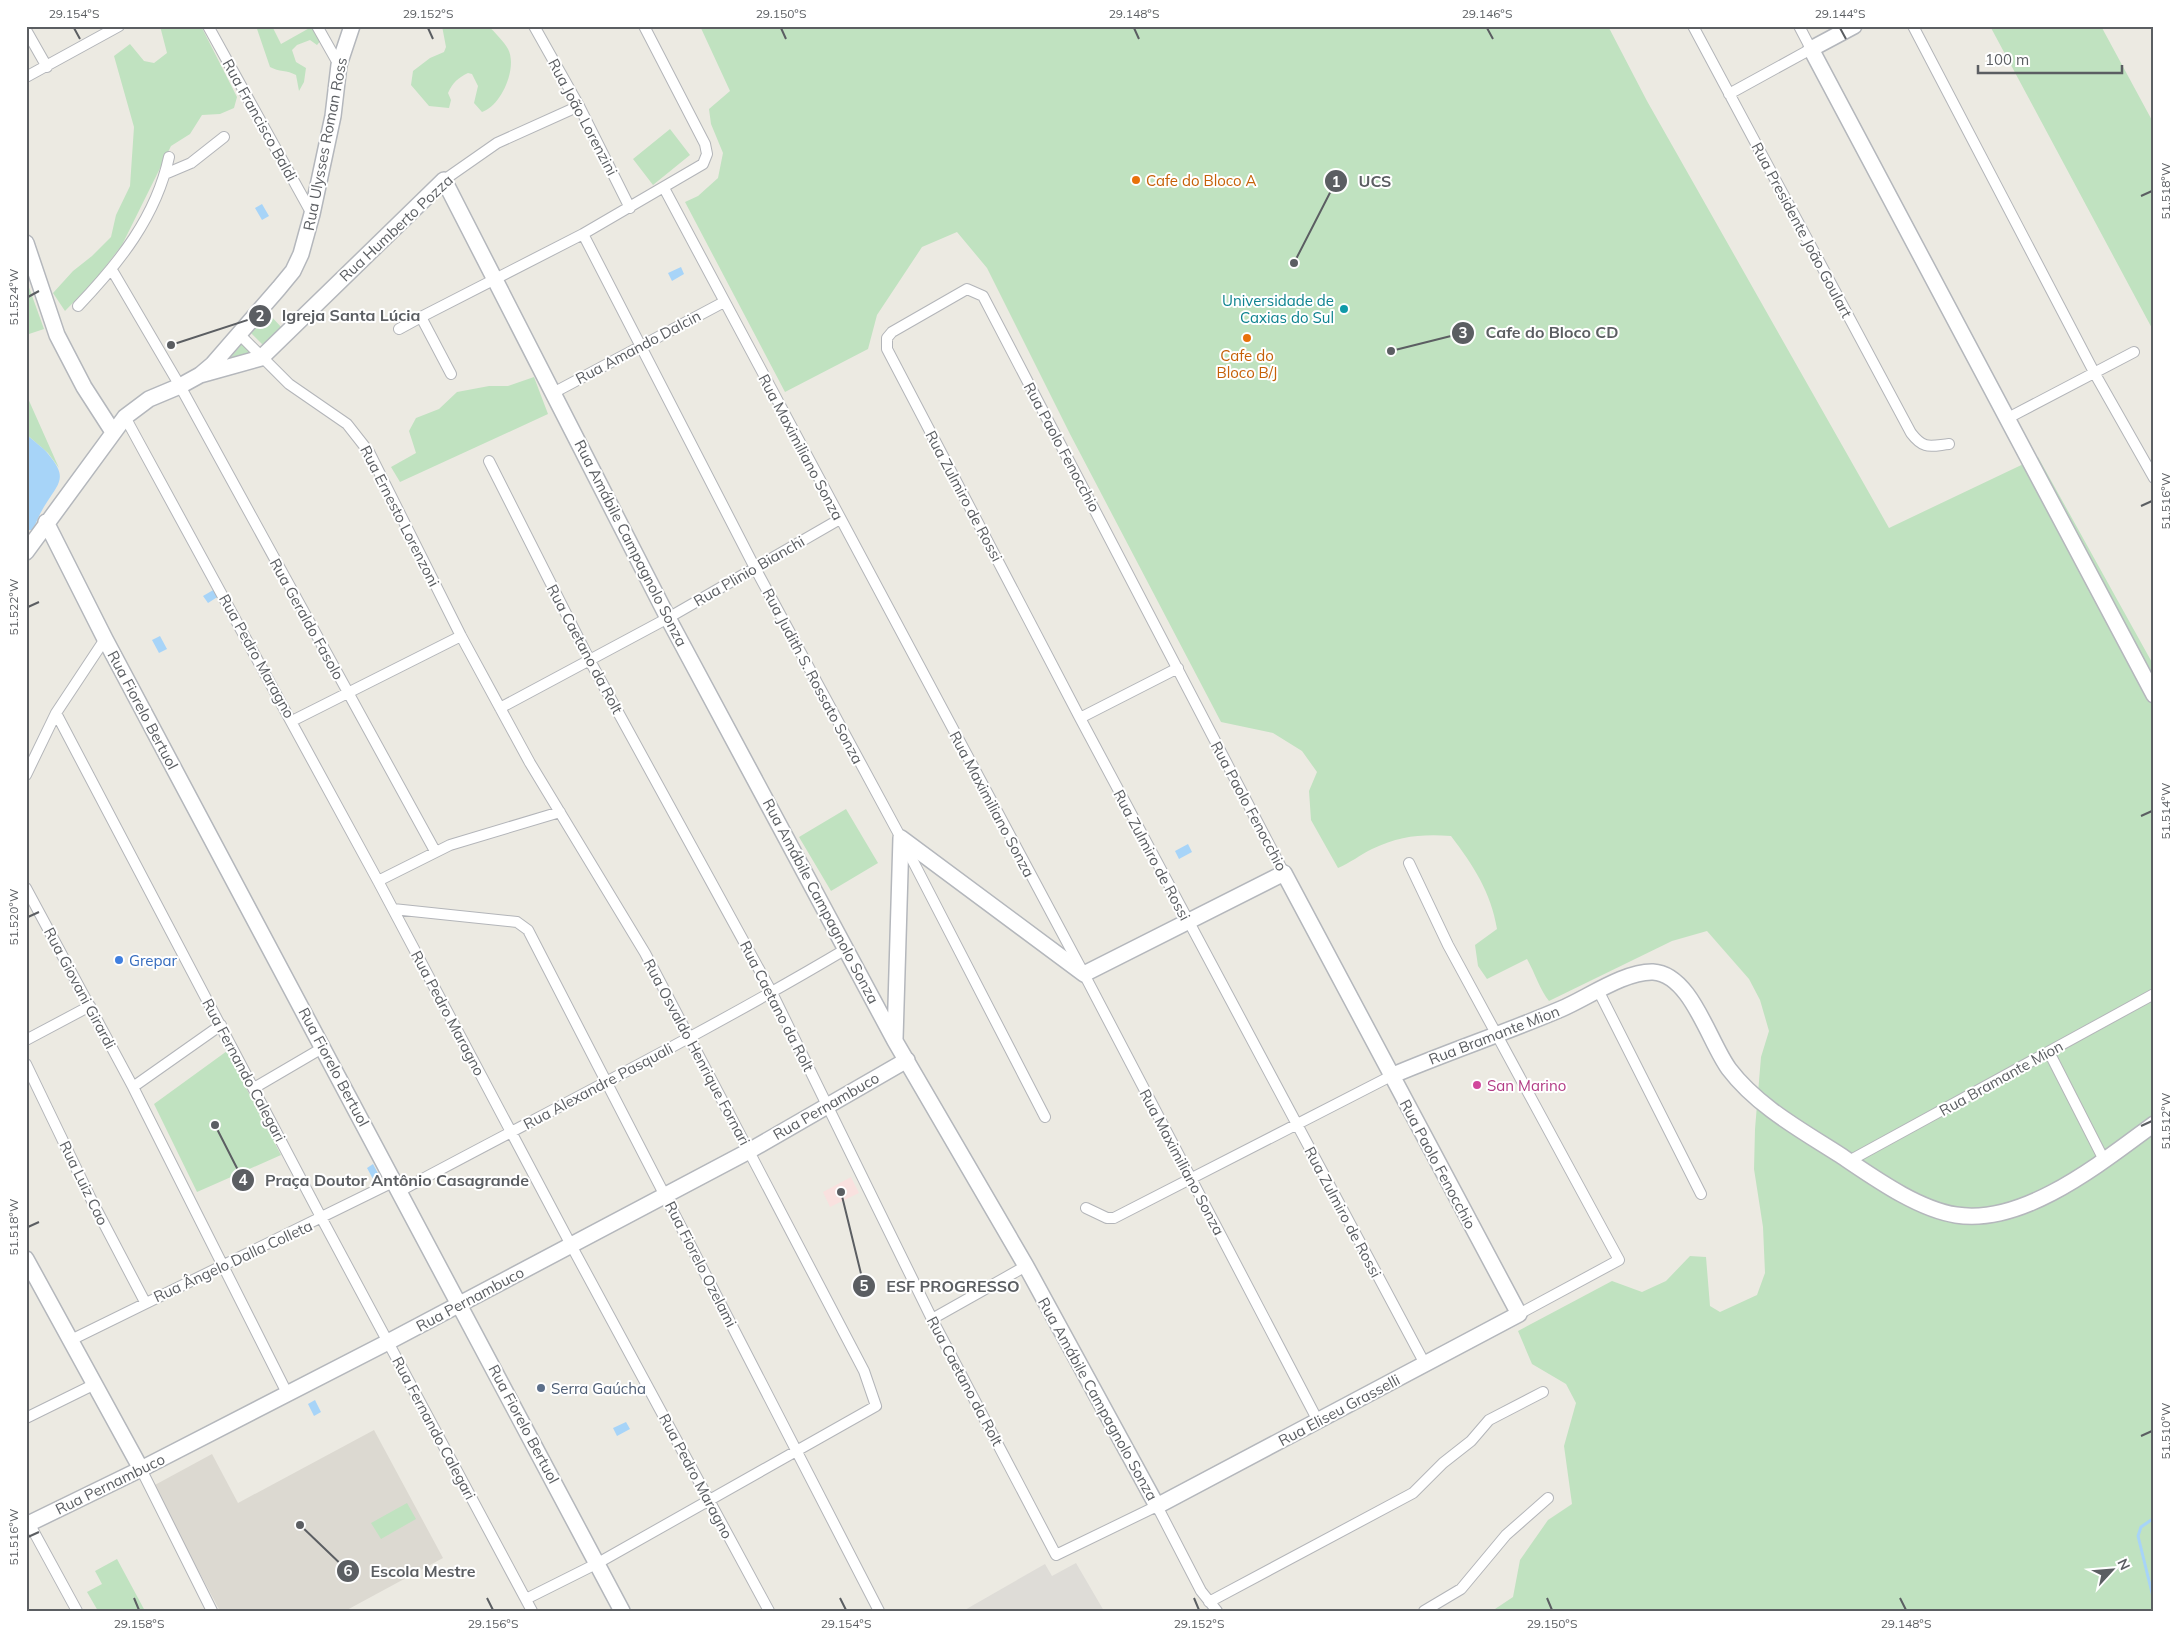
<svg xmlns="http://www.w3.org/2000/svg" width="2180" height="1637" font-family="Mulish,sans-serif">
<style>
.industrial{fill:#dedcd7}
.education{fill:#dcd9d1}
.medical{fill:#f9e1df}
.green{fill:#c0e2c0}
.water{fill:#a7d4f8}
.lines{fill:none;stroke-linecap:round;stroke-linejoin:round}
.stream{stroke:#a7d4f8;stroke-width:3}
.street-casing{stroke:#b3b5b9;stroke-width:12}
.secondary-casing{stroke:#b4b7bc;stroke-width:18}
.street{stroke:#fff;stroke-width:10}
.secondary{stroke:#fff;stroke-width:15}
.ticks{fill:none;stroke:#5b5e62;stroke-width:2}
.food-dot{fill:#e8710a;stroke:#fff;stroke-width:2}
.culture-dot{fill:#0f9aa8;stroke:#fff;stroke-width:2}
.shop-dot{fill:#3f7fe0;stroke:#fff;stroke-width:2}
.hotel-dot{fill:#d1479c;stroke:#fff;stroke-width:2}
.service-dot{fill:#5c6f8a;stroke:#fff;stroke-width:2}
.labels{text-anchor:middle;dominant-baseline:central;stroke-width:4;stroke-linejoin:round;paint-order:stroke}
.street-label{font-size:15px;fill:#5b5e62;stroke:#fff}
.food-label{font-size:15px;fill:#c56008;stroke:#fff;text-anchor:start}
.culture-label{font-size:15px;fill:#0d838f;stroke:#fff;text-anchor:end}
.shop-label{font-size:15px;fill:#366cbe;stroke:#fff;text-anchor:start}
.hotel-label{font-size:15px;fill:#b23c85;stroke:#fff;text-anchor:start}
.service-label{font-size:15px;fill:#4e5e75;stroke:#fff;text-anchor:start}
.leader{fill:none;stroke:#5b5e62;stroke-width:2}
.callout-dot{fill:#5b5e62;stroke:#fff;stroke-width:2}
.mark-label{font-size:15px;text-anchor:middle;font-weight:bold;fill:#fff}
.callout-label{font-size:16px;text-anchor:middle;font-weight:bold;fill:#5b5e62;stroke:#fff;stroke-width:4;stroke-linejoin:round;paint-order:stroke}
.neatline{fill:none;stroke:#5b5e62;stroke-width:2}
.ticks-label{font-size:12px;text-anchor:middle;fill:#5b5e62}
</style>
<rect width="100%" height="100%" fill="#eceae2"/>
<path class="industrial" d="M 1076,1563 L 1104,1611 L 963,1611 L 1045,1564 L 1052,1576 Z"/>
<path class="education" d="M 374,1430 L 443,1558 L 345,1611 L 220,1611 L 153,1486 L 212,1454 L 238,1503 Z"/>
<path class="medical" d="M 851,1177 L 859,1193 L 830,1207 L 823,1192 Z"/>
<path class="green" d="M 160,26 L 201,26 L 237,97 L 234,108 L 220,114 L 202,115 L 190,134 L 171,146 L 122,245 L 95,280 L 65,311 L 53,293 L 73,271 L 92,256 L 111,237 L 116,215 L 130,186 L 134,127 L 114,56 L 130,44 L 144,61 L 154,63 L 167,53 Z
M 256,26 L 272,26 L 281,44 L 313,26 L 322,39 L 317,45 L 310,40 L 297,45 L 292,50 L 296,62 L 306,68 L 304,82 L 299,91 L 296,75 C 287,70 279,72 270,67 Z
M 442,26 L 488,26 C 494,31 505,43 508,49 C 518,68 501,106 482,112 L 474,103 L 478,86 L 472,74 L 468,73 C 458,78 453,82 448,93 L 451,100 L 449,108 L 429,106 L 411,85 L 413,71 L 430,58 L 444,52 L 446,47 Z
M 700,26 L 1608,26 L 1647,101 L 1889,528 L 2038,457 L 2154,666 L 2154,1611 L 1492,1611 L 1513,1597 L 1520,1560 L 1548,1520 L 1572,1504 L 1564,1446 L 1576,1403 L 1566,1384 L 1532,1364 L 1518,1331 L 1612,1281 L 1642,1292 L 1666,1281 L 1690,1256 L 1706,1257 L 1710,1306 L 1720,1312 L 1757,1295 L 1765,1273 L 1763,1227 L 1754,1169 L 1755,1129 L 1761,1057 L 1769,1031 L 1760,1000 L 1749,979 L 1707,931 L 1672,941 L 1549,1001 C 1541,992 1534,971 1527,959 L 1487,979 L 1478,966 L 1475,945 L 1497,929 C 1491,892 1473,865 1451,836 C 1421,834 1400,836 1372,849 C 1360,855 1350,863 1338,868 L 1311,820 L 1309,791 L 1317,772 L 1302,751 L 1273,733 L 1221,722 L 1070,434 L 987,268 L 957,232 L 922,247 L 877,315 L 868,349 L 785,392 L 685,202 L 698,196 L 718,178 L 723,153 L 711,124 L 709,109 L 730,91 Z
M 1990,26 L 2101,26 L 2154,124 L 2154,332 Z
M 670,129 L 690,155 L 653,185 L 633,159 Z
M 26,279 L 44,329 L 26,335 Z
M 269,314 L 283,329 L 265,347 L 251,333 Z
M 242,344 L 254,355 L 225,364 Z
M 534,377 L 548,414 L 400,482 L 391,467 L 416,453 L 409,431 L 416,418 L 439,409 L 457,392 L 489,386 L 508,386 Z
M 26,394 L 59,468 L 48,453 L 26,434 Z
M 846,809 L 878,863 L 831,891 L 799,837 Z
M 227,1051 L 281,1155 L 197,1192 L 154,1104 Z
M 407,1503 L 416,1519 L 381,1539 L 371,1523 Z
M 117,1559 L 145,1611 L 98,1611 L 87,1592 L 102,1584 L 95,1571 Z"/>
<path class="water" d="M 262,204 L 269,216 L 262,220 L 255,208 Z
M 681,267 L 684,274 L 672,281 L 668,273 Z
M 26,434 C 33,441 43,447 49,455 C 67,477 60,482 47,502 C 41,511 37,520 33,530 L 28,530 Z
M 215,589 L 219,596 L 208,603 L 203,596 Z
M 160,636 L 167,649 L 159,653 L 152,640 Z
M 1188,844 L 1192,852 L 1179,859 L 1175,851 Z
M 373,1164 L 380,1177 L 374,1181 L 367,1168 Z
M 315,1400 L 321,1412 L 314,1416 L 308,1404 Z
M 626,1422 L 630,1429 L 617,1436 L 613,1428 Z"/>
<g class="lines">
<path class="stream" d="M 2154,1518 L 2141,1527 L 2138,1536 L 2154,1601"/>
<defs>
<path id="street" d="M 208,26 L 312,214
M 317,26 L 339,65
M 534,26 L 579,106 L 630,208
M 1693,26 L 1911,433 C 1924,450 1930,446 1949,444
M 1913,26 L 2095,374 L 2154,478
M 26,30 L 47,67
M 26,77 L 119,26
M 1729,94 L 1811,49 L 1799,26
M 165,174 L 191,163 L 224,137
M 444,180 L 497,143 L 579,106
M 664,188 L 1084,974 L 1318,1421
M 583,234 L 755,568 L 901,838 L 1045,1117
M 112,270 L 180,386 L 435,851
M 78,306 C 119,263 156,217 169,157
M 399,329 L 421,317
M 240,335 L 289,384 L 347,424 L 369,452 L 461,636 L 530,763 L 645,953 L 864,1371 L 876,1406 L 598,1563 L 526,1599
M 451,374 L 421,317 L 583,234 L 703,164 L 707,154 L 705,144 L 644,26
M 553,393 L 724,302
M 125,417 L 378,881 L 571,1245 L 769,1611
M 2008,418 L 2134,352
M 489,461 L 590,661 L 772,993 L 932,1319 L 1056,1555 L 1157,1506 L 1201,1591 L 1217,1611
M 500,708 L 668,618 L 840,519
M 56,713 L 322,1219 L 532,1611
M 1080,718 L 1178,668
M 292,721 L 461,636
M 26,775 L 56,713 L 105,639
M 1409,863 L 1448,945 L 1619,1260 L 1519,1314
M 1284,873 L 983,296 L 967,289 L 892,332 L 887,338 L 887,349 L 1080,718 L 1425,1364
M 378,881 L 450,845 L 560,812
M 26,888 L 133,1087 L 288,1395
M 393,909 L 517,922 L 528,930 L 879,1611
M 1599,992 L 1701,1194
M 26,1040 L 90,1006
M 2049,1052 L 2104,1160
M 26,1064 L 90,1197 L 145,1302
M 133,1087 L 221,1025
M 254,1088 L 324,1047
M 1849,1161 L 2154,994
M 400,1191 C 549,1111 701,1035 846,949
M 1086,1208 L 1107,1218 L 1114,1218 L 1391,1076
M 932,1319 L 1026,1266
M 71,1340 L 395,1181
M 26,1418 L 95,1384
M 141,1469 L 212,1611
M 29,1523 L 77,1611
M 1209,1602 L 1413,1493 L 1443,1463 L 1471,1441 L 1489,1420 L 1543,1392
M 1424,1611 L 1461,1589 L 1506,1535 L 1548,1498"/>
<path id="secondary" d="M 1854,26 L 1811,49 L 2154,695
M 26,243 L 57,335 L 84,387 L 113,432
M 200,375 L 261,358 L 444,180 L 668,618 L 895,1041 L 1026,1266 L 1157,1506 L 1519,1314 L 1284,873 L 1084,974 L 901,838
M 46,522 L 105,639 L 622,1611
M 26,552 L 125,417 L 149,399 L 180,386 L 200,375 L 213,364 L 279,288 L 293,271 L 301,254 L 312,214 L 333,116 L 339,65 L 352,26
M 895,1039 L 901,838
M 1391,1076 C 1447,1052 1505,1033 1561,1009 C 1587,998 1625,971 1653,972 C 1691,974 1709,1042 1729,1069 C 1757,1106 1801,1130 1840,1155 C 1873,1177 1917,1209 1956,1215 C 2024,1226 2102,1162 2154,1124
M 26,1259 L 141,1469
M 26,1525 L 141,1469 L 388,1342 L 749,1151 L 907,1060"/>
</defs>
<use href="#street" class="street-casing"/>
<use href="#secondary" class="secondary-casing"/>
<use href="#street" class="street"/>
<use href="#secondary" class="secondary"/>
</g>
<path class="ticks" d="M 74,28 L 80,39M 428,28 L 433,39M 781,28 L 786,39M 1134,28 L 1139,39M 1487,28 L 1493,39M 1840,28 L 1846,39M 2141,196 L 2152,191M 28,297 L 39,291M 2141,506 L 2152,501M 28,607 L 39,602M 2141,816 L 2152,811M 28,917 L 39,912M 2141,1126 L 2152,1121M 28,1227 L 39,1222M 2141,1436 L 2152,1431M 28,1537 L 39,1532M 134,1598 L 139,1610M 487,1598 L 493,1610M 840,1598 L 846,1610M 1194,1598 L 1199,1610M 1547,1598 L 1552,1610M 1900,1598 L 1906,1610"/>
<g class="food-dot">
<circle cx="1136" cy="180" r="5"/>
<circle cx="1247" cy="338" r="5"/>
</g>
<circle class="culture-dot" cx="1344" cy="309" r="5"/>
<circle class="shop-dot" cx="119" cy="960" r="5"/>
<circle class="hotel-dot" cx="1477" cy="1085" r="5"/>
<circle class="service-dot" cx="541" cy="1388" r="5"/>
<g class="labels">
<g class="street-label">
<text transform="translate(583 117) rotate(62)">Rua João Lorenzini</text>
<text transform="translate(260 120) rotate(61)">Rua Francisco Baldi</text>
<text transform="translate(325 144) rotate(-79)">Rua Ulysses Roman Ross</text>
<text transform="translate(396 228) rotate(-43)">Rua Humberto Pozza</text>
<text transform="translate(1802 230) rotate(62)">Rua Presidente João Goulart</text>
<text transform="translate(638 347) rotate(-28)">Rua Amando Dalcin</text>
<text transform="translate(801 447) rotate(62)">Rua Maximiliano Sonza</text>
<text transform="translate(1062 447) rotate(62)">Rua Paolo Fenocchio</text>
<text transform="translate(964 496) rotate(62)">Rua Zulmiro de Rossi</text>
<text transform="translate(400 516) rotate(63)">Rua Ernesto Lorenzoni</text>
<text transform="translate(631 543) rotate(63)">Rua Amábile Campagnolo Sonza</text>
<text transform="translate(749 571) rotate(-30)">Rua Plinio Bianchi</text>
<text transform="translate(307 619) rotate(61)">Rua Geraldo Fasolo</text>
<text transform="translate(585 649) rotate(62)">Rua Caetano da Rolt</text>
<text transform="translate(257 656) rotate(61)">Rua Pedro Maragno</text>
<text transform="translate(813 676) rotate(62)">Rua Judith S. Rossato Sonza</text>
<text transform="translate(143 710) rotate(62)">Rua Fiorelo Bertuol</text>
<text transform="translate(992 804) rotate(62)">Rua Maximiliano Sonza</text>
<text transform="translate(1249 806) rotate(62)">Rua Paolo Fenocchio</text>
<text transform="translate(1152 855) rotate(62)">Rua Zulmiro de Rossi</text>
<text transform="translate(821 901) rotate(62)">Rua Amábile Campagnolo Sonza</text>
<text transform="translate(80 988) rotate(62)">Rua Giovani Girardi</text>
<text transform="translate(777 1006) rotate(63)">Rua Caetano da Rolt</text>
<text transform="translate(448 1013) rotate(62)">Rua Pedro Maragno</text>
<text transform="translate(1494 1035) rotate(-21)">Rua Bramante Mion</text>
<text transform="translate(697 1052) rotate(62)">Rua Osvaldo Henrique Fornari</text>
<text transform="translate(334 1067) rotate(62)">Rua Fiorelo Bertuol</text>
<text transform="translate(244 1070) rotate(62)">Rua Fernando Calegari</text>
<text transform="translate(2001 1078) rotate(-29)">Rua Bramante Mion</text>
<text transform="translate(598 1086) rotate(-28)">Rua Alexandre Pasquali</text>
<text transform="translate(826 1106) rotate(-30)">Rua Pernambuco</text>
<text transform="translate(1182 1162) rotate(62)">Rua Maximiliano Sonza</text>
<text transform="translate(1438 1164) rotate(62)">Rua Paolo Fenocchio</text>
<text transform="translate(84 1183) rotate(64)">Rua Luiz Cao</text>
<text transform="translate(1343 1212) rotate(62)">Rua Zulmiro de Rossi</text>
<text transform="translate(233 1261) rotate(-25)">Rua Ângelo Dalla Colleta</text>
<text transform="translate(701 1264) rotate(63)">Rua Fiorelo Ozelami</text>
<text transform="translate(470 1299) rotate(-28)">Rua Pernambuco</text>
<text transform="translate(965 1381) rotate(62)">Rua Caetano da Rolt</text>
<text transform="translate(1098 1399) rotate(61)">Rua Amábile Campagnolo Sonza</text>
<text transform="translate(1339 1410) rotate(-28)">Rua Eliseu Grasselli</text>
<text transform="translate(524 1424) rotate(62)">Rua Fiorelo Bertuol</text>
<text transform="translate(434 1428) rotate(62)">Rua Fernando Calegari</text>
<text transform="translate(696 1476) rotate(62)">Rua Pedro Maragno</text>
<text transform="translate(110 1484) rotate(-26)">Rua Pernambuco</text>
</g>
<g class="food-label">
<text x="1146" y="180">Cafe do Bloco A</text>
<text x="1247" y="355" text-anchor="middle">Cafe do<tspan x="1247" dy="17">Bloco B/J</tspan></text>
</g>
<g class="culture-label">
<text x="1334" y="300">Universidade de<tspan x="1334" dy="17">Caxias do Sul</tspan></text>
</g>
<g class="shop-label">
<text x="129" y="960">Grepar</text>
</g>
<g class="hotel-label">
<text x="1487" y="1085">San Marino</text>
</g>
<g class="service-label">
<text x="551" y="1388">Serra Gaúcha</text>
</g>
</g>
<path class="leader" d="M1294 263L1336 181M171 345L260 316M1391 351L1463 333M215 1125L243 1180M841 1192L864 1286M300 1525L348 1571"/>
<g class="callout-dot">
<circle cx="1294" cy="263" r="5"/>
<circle cx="171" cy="345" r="5"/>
<circle cx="1391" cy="351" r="5"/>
<circle cx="215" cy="1125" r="5"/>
<circle cx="841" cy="1192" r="5"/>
<circle cx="300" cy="1525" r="5"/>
<circle cx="1336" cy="181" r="12"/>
<circle cx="260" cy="316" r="12"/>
<circle cx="1463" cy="333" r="12"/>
<circle cx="243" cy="1180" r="12"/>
<circle cx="864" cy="1286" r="12"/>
<circle cx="348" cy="1571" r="12"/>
</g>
<g class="mark-label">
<text x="1336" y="187">1</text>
<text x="260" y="321">2</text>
<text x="1463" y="338">3</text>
<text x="243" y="1185">4</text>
<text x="864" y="1291">5</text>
<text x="348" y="1576">6</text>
</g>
<g class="callout-label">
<text x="1375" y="187">UCS</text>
<text x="351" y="321">Igreja Santa Lúcia</text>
<text x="1552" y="338">Cafe do Bloco CD</text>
<text x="397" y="1186">Praça Doutor Antônio Casagrande</text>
<text x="953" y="1292">ESF PROGRESSO</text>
<text x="423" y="1577">Escola Mestre</text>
</g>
<rect width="2180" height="1637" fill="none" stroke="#ffffff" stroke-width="55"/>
<g transform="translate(2112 1570) rotate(64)" stroke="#ffffff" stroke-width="4" paint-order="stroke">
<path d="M0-4L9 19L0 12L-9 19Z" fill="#5b5e62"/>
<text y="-8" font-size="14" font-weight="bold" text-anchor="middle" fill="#5b5e62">N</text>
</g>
<path d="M1978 65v8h144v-8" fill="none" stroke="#5b5e62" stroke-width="2.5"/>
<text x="1985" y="65" font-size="15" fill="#5b5e62" stroke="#ffffff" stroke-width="4" paint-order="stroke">100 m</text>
<rect x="28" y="28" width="2124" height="1582" class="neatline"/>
<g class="ticks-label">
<text x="74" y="18">29.154°S</text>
<text x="428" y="18">29.152°S</text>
<text x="781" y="18">29.150°S</text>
<text x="1134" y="18">29.148°S</text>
<text x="1487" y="18">29.146°S</text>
<text x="1840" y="18">29.144°S</text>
<text transform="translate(2166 191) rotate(-90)" y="4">51.518°W</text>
<text transform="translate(14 297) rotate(-90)" y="4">51.524°W</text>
<text transform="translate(2166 501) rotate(-90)" y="4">51.516°W</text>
<text transform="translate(14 607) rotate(-90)" y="4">51.522°W</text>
<text transform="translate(2166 811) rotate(-90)" y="4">51.514°W</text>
<text transform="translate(14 917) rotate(-90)" y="4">51.520°W</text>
<text transform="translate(2166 1121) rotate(-90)" y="4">51.512°W</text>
<text transform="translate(14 1227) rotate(-90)" y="4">51.518°W</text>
<text transform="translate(2166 1431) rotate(-90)" y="4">51.510°W</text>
<text transform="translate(14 1537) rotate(-90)" y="4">51.516°W</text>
<text x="139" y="1628">29.158°S</text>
<text x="493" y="1628">29.156°S</text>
<text x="846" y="1628">29.154°S</text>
<text x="1199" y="1628">29.152°S</text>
<text x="1552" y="1628">29.150°S</text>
<text x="1906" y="1628">29.148°S</text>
</g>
</svg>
